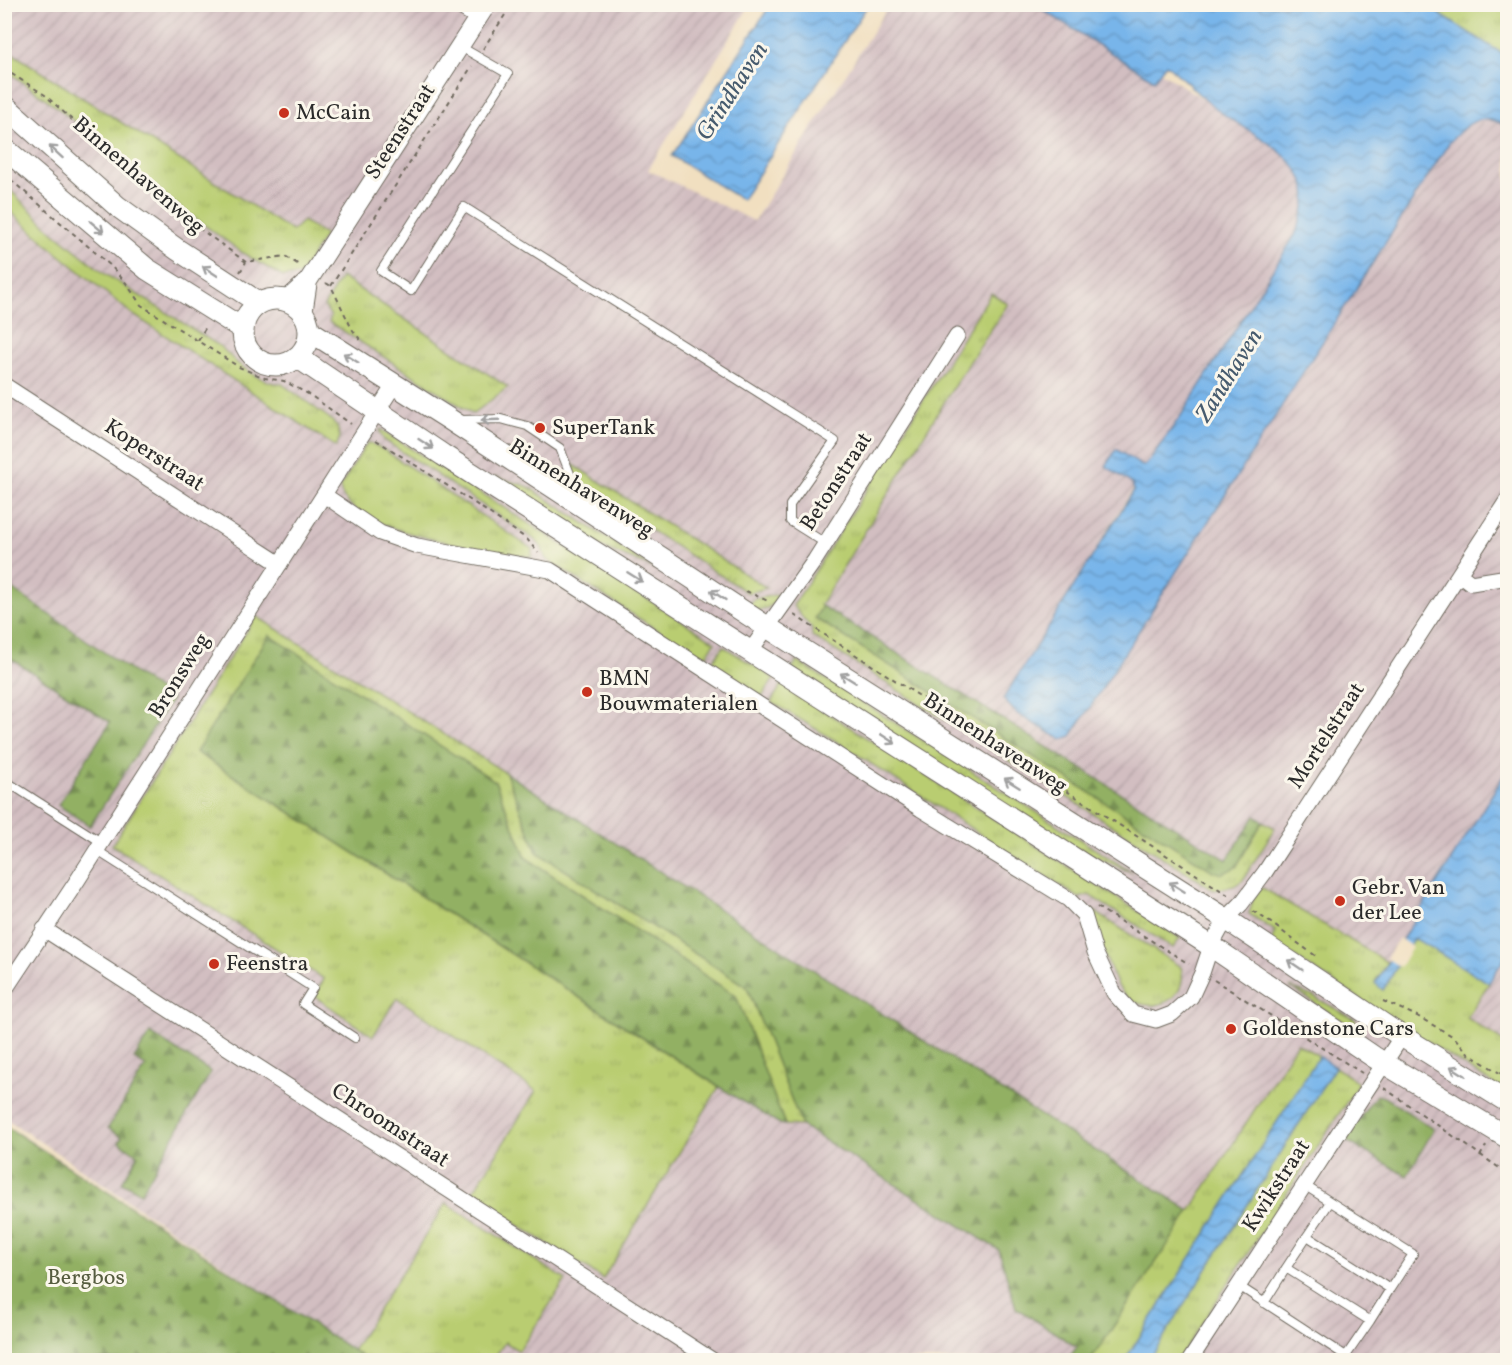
<svg xmlns="http://www.w3.org/2000/svg" width="1512" height="1365" font-family="Vollkorn,serif">
<style>
.industrial{fill:url(#industrial-furrows)}
.grass{fill:url(#grass-tufts);stroke:#727c4e;stroke-width:1.5}
.forest{fill:url(#forest-firs);stroke:#5e6e47;stroke-width:1.5}
.water{fill:url(#water-waves);stroke:#52708a;stroke-width:1.5}
.pier{fill:#f1dfc0}
.lines{fill:none;stroke-linecap:round;stroke-linejoin:round}
.service-casing{stroke:#706a5f;stroke-width:10}
.minor-casing{stroke:#706a5f;stroke-width:17}
.tertiary-casing{stroke:#706a5f;stroke-width:20}
.secondary-casing{stroke:#706a5f;stroke-width:23}
.path{stroke:#706a5f;stroke-width:2;stroke-dasharray:4.5 4.5;stroke-linecap:butt}
.service{stroke:#fff;stroke-width:8}
.minor{stroke:#fff;stroke-width:15}
.tertiary{stroke:#fff;stroke-width:18}
.secondary{stroke:#fff;stroke-width:21}
.oneway{stroke:#a0a0a0}
.poi-dot{fill:#c8321e;stroke:#fbf7ec;stroke-width:2}
.labels{text-anchor:middle;dominant-baseline:central;stroke-width:6;stroke-linejoin:round;paint-order:stroke}
.poi-label{font-size:22px;fill:#2b2b2b;stroke:#fbf7ec;text-anchor:start}
.street-label{font-size:22px;fill:#2b2b2b;stroke:#fbf7ec}
.park-label{font-size:22px;fill:#565c40;stroke:#fbf7ec}
.water-label{font-size:24px;font-style:italic;fill:#465b6e;stroke:#fbf7ec}
</style>
<defs>
<pattern id="industrial-furrows" width="10" height="10" patternUnits="userSpaceOnUse" patternTransform="scale(1.5)"><rect width="10" height="10" fill="#d2bec1"/><path d="M-1 1l2-2M0 10L10 0M9 11l2-2" fill="none" stroke="#b4a3a6"/></pattern>
<pattern id="grass-tufts" width="24" height="20" patternUnits="userSpaceOnUse" patternTransform="scale(1.5)"><rect width="24" height="20" fill="#b9cd71"/><path d="M3 7l-1-3M5 7V3M7 7l1-3M15 17l-1-3M17 17v-4M19 17l1-3" fill="none" stroke="#9fb062"/></pattern>
<pattern id="forest-firs" width="22" height="20" patternUnits="userSpaceOnUse" patternTransform="scale(1.5)"><rect width="22" height="20" fill="#92b063"/><path d="M5 1l3.5 6h-7zM16 11l3.5 6h-7z" fill="#778f52"/></pattern>
<pattern id="water-waves" width="16" height="10" patternUnits="userSpaceOnUse" patternTransform="scale(1.5)"><rect width="16" height="10" fill="#78b5ea"/><path d="M0 5q4-4 8 0t8 0" fill="none" stroke="#6393be"/></pattern>
</defs>
<rect width="100%" height="100%" fill="#fbf7ec"/>
<filter id="ink" filterUnits="userSpaceOnUse"><feTurbulence type="fractalNoise" baseFrequency=".0167" numOctaves="2"/><feDisplacementMap in="SourceGraphic" scale="12" xChannelSelector="R" yChannelSelector="G"/><feConvolveMatrix kernelMatrix="1 2 1 2 8 2 1 2 1" color-interpolation-filters="sRGB"/></filter>
<filter id="wash" filterUnits="userSpaceOnUse"><feTurbulence type="fractalNoise" baseFrequency=".008" numOctaves="4" result="noise"/><feDisplacementMap in="SourceGraphic" scale="24" xChannelSelector="R" yChannelSelector="G"/><feGaussianBlur stdDeviation="1.35" result="paint"/><feColorMatrix in="noise" values="0 0 0 0 0 0 0 0 0 0 0 0 0 0 0 0 0 1.4 0 .05"/><feComposite in="paint" operator="in"/></filter>
<g filter="url(#wash)">
<rect width="100%" height="100%" fill="#f1dfc0"/>
<path class="industrial" d="M 4,5 L 750,5 L 648,170 L 754,221 L 889,5 L 1056,5 L 1303,163 L 1311,212 L 1139,479 L 1003,699 L 1470,90 L 1507,112 L 1507,1360 L 365,1360 L 5,1118 Z"/>
<path class="grass" d="M 1425,5 L 1507,5 L 1507,57 Z
M 4,48 L 292,231 L 303,221 L 325,235 L 300,275 L 283,277 L 246,255 L 175,204 L 58,108 L 5,69 Z
M 5,185 L 51,230 L 105,274 L 221,347 L 237,363 L 254,375 L 269,382 L 282,384 L 329,418 L 337,426 L 340,437 L 336,447 L 132,314 L 56,252 L 5,207 Z
M 341,277 L 508,387 L 473,414 L 329,322 L 331,316 L 324,306 Z
M 991,293 L 1008,304 L 959,378 L 820,605 L 822,606 L 815,618 L 1100,799 L 1236,867 L 1263,821 L 1275,828 L 1243,880 L 1234,886 L 1214,890 L 812,636 L 812,629 L 793,606 Z
M 380,429 L 715,642 L 704,660 L 546,559 L 540,545 L 534,539 L 384,440 L 380,433 Z
M 367,443 L 371,443 L 384,450 L 532,549 L 532,557 C 495,551 344,533 340,487 Z
M 572,464 L 767,588 L 748,593 L 579,484 Z
M 494,477 L 527,486 L 655,569 L 595,544 Z
M 781,594 C 774,606 761,615 748,607 L 754,599 Z
M 256,616 L 506,773 L 537,852 L 747,987 L 802,1126 L 785,1125 L 736,996 L 526,858 L 495,781 L 196,752 L 719,1087 L 603,1279 L 471,1195 L 536,1091 L 397,998 L 373,1036 L 314,996 L 324,979 L 112,845 Z
M 723,646 L 774,678 L 762,697 L 711,664 Z
M 797,661 L 1133,873 L 1053,838 L 790,671 Z
M 782,684 L 1180,938 L 1173,948 L 1089,895 L 1079,898 L 836,741 L 771,702 Z
M 1261,887 L 1387,962 L 1375,982 L 1383,990 L 1414,938 L 1489,983 L 1467,1018 L 1507,1044 L 1507,1093 L 1271,942 L 1275,931 L 1249,914 L 1253,899 Z
M 1092,910 L 1181,967 C 1191,1005 1140,1019 1120,989 C 1115,981 1112,971 1108,963 C 1100,946 1093,928 1085,911 Z
M 1290,987 L 1316,998 L 1356,1020 L 1353,1027 L 1344,1022 Z
M 1297,1043 L 1319,1056 L 1125,1360 L 1091,1360 L 1190,1211 Z
M 1335,1067 L 1358,1082 L 1352,1094 L 1178,1360 L 1149,1360 Z
M 446,1203 L 566,1280 L 519,1351 L 505,1342 L 493,1360 L 368,1360 L 352,1351 Z"/>
<path class="forest" d="M 5,584 L 172,699 L 90,826 L 58,805 L 110,722 L 5,655 Z
M 822,606 L 1227,860 L 1255,816 L 1263,821 L 1236,867 L 1222,874 L 1213,871 L 815,618 Z
M 269,635 L 495,781 L 526,858 L 736,996 L 785,1125 L 780,1124 L 740,1100 L 196,752 Z
M 506,773 L 1190,1211 L 1091,1360 L 1067,1360 L 1077,1347 L 1016,1308 L 999,1250 L 802,1126 L 747,987 L 537,852 Z
M 150,1033 L 211,1072 L 141,1193 L 122,1182 L 138,1155 L 119,1142 L 122,1137 L 108,1128 L 146,1066 L 134,1059 Z
M 1376,1095 L 1384,1097 L 1434,1129 L 1407,1176 L 1345,1140 Z
M 4,1125 L 368,1360 L 5,1360 Z"/>
<path class="water" d="M 771,4 L 868,5 L 742,200 L 672,156 Z
M 1035,5 L 1425,5 L 1508,57 L 1507,127 C 1481,110 1467,123 1449,143 L 1093,703 L 1071,736 L 1062,740 L 1017,714 L 1003,699 L 1134,490 L 1132,484 L 1106,466 L 1116,449 L 1142,466 L 1146,465 L 1182,414 L 1295,235 C 1301,219 1310,198 1303,181 C 1289,148 1246,131 1219,111 C 1200,97 1184,79 1166,64 L 1154,80 Z
M 1507,770 L 1507,954 L 1489,983 L 1414,938 L 1383,990 L 1375,983 Z
M 1319,1056 L 1335,1067 L 1149,1360 L 1125,1360 Z"/>
<path class="pier" d="M 1399,938 L 1412,947 L 1400,967 L 1386,958 Z"/>
</g>
<g filter="url(#ink)">
<g class="lines">
<defs>
<path id="service" d="M 449,4 L 475,20
M 461,47 L 508,74 L 381,271 L 411,291 L 464,207 L 835,441 L 790,505 L 790,521 L 825,543
M 461,420 L 501,419 L 527,426 L 560,448 L 579,497
M 4,780 L 101,842
M 96,850 L 313,988 L 303,1004 L 355,1038
M 1307,1236 L 1330,1202
M 1239,1286 L 1346,1356 L 1370,1321 L 1286,1268 L 1307,1236 L 1390,1289 L 1413,1254 L 1304,1185
M 1264,1303 L 1286,1268
M 1370,1321 L 1390,1289"/>
<path id="minor" d="M 4,385 L 280,564
M 324,495 L 380,533 L 417,546 L 550,570 L 921,809 L 1068,899 L 1084,915 L 1095,952 L 1114,993 L 1133,1014 L 1156,1020 L 1172,1014 L 1191,997 L 1202,973 L 1211,946 L 1226,919 L 1241,904 L 1265,872 L 1508,499
M 1459,574 L 1471,583 L 1508,577
M 751,650 L 815,560 L 957,336
M 44,929 L 712,1360
M 4,991 L 77,881 L 394,385
M 1190,1360 L 1402,1036"/>
<path id="tertiary" d="M 286,301 L 308,281 L 487,4
M 303,314 L 308,281"/>
<path id="secondary" d="M 4,105 L 117,206 L 178,250 L 259,303
M 4,148 L 147,269 L 243,329
M243 332a33 33 0 1 1 66 0a33 33 0 1 1-66 0Z
M 310,331 L 449,419 L 767,627 L 1226,919 L 1392,1030 L 1508,1102
M 297,357 L 443,455 L 1211,946 L 1374,1057 L 1508,1138"/>
</defs>
<use href="#service" class="service-casing"/>
<use href="#minor" class="minor-casing"/>
<use href="#tertiary" class="tertiary-casing"/>
<use href="#secondary" class="secondary-casing"/>
<path class="path" d="M 483,49 L 512,4
M 4,69 L 45,95 L 158,199 L 246,262 L 285,256 L 299,265
M 4,174 L 111,266 L 126,283 L 141,305 L 239,367 L 265,378 L 284,381 L 310,395 L 351,424
M 240,272 L 246,262
M 326,283 L 331,286 L 352,329 L 362,342
M 331,286 L 472,66
M 198,340 L 206,327
M 376,440 L 473,502 L 527,539 L 538,553
M 746,591 L 768,601
M 794,615 L 1228,895
M 1097,907 L 1189,964
M 1253,911 C 1276,925 1296,943 1319,958
M 1214,980 L 1362,1073
M 1383,1001 L 1417,1016 L 1454,1037 L 1470,1055 L 1508,1078
M 1384,1088 L 1508,1174
M 1480,1156 L 1486,1146"/>
<use href="#service" class="service"/>
<use href="#minor" class="minor"/>
<use href="#tertiary" class="tertiary"/>
<use href="#secondary" class="secondary"/>
</g>
<defs><path id="oneway-shaft" d="M-6 0H5M1.5-3L5.5 0L1.5 3" fill="none" stroke-width="1.6" stroke-linecap="round" stroke-linejoin="round" transform="scale(1.5)"/></defs>
<g class="oneway">
<use href="#oneway-shaft" transform="translate(56 152) rotate(-138)"/>
<use href="#oneway-shaft" transform="translate(97 227) rotate(40)"/>
<use href="#oneway-shaft" transform="translate(210 271) rotate(-147)"/>
<use href="#oneway-shaft" transform="translate(351 358) rotate(-148)"/>
<use href="#oneway-shaft" transform="translate(490 420) rotate(178)"/>
<use href="#oneway-shaft" transform="translate(426 444) rotate(33)"/>
<use href="#oneway-shaft" transform="translate(635 577) rotate(32)"/>
<use href="#oneway-shaft" transform="translate(718 595) rotate(-147)"/>
<use href="#oneway-shaft" transform="translate(848 678) rotate(-148)"/>
<use href="#oneway-shaft" transform="translate(888 739) rotate(33)"/>
<use href="#oneway-shaft" transform="translate(1012 783) rotate(-148)"/>
<use href="#oneway-shaft" transform="translate(1177 887) rotate(-148)"/>
<use href="#oneway-shaft" transform="translate(1295 965) rotate(-146)"/>
<use href="#oneway-shaft" transform="translate(1458 1071) rotate(-148)"/>
</g>
</g>
<g class="poi-dot">
<circle cx="284" cy="113" r="6"/>
<circle cx="540" cy="428" r="6"/>
<circle cx="587" cy="692" r="6"/>
<circle cx="1340" cy="901" r="6"/>
<circle cx="214" cy="964" r="6"/>
<circle cx="1231" cy="1029" r="6"/>
</g>
<g class="labels">
<g class="poi-label">
<text x="296" y="113">McCain</text>
<text x="552" y="428">SuperTank</text>
<text x="599" y="679">BMN<tspan x="599" dy="25">Bouwmaterialen</tspan></text>
<text x="1352" y="888">Gebr. Van<tspan x="1352" dy="25">der Lee</tspan></text>
<text x="226" y="964">Feenstra</text>
<text x="1243" y="1029">Goldenstone Cars</text>
</g>
<g class="street-label">
<text transform="translate(401 132) rotate(-57)">Steenstraat</text>
<text transform="translate(138 176) rotate(41)">Binnenhavenweg</text>
<text transform="translate(154 456) rotate(33)">Koperstraat</text>
<text transform="translate(837 482) rotate(-57)">Betonstraat</text>
<text transform="translate(581 489) rotate(32)">Binnenhavenweg</text>
<text transform="translate(180 676) rotate(-58)">Bronsweg</text>
<text transform="translate(1327 736) rotate(-57)">Mortelstraat</text>
<text transform="translate(995 744) rotate(33)">Binnenhavenweg</text>
<text transform="translate(390 1126) rotate(33)">Chroomstraat</text>
<text transform="translate(1277 1186) rotate(-57)">Kwikstraat</text>
</g>
<g class="park-label">
<text x="86" y="1278">Bergbos</text>
</g>
<g class="water-label">
<text transform="translate(733 92) rotate(-57)">Grindhaven</text>
<text transform="translate(1230 376) rotate(-58)">Zandhaven</text>
</g>
</g>
<rect width="1512" height="1365" fill="none" stroke="#fbf7ec" stroke-width="24"/>
</svg>
